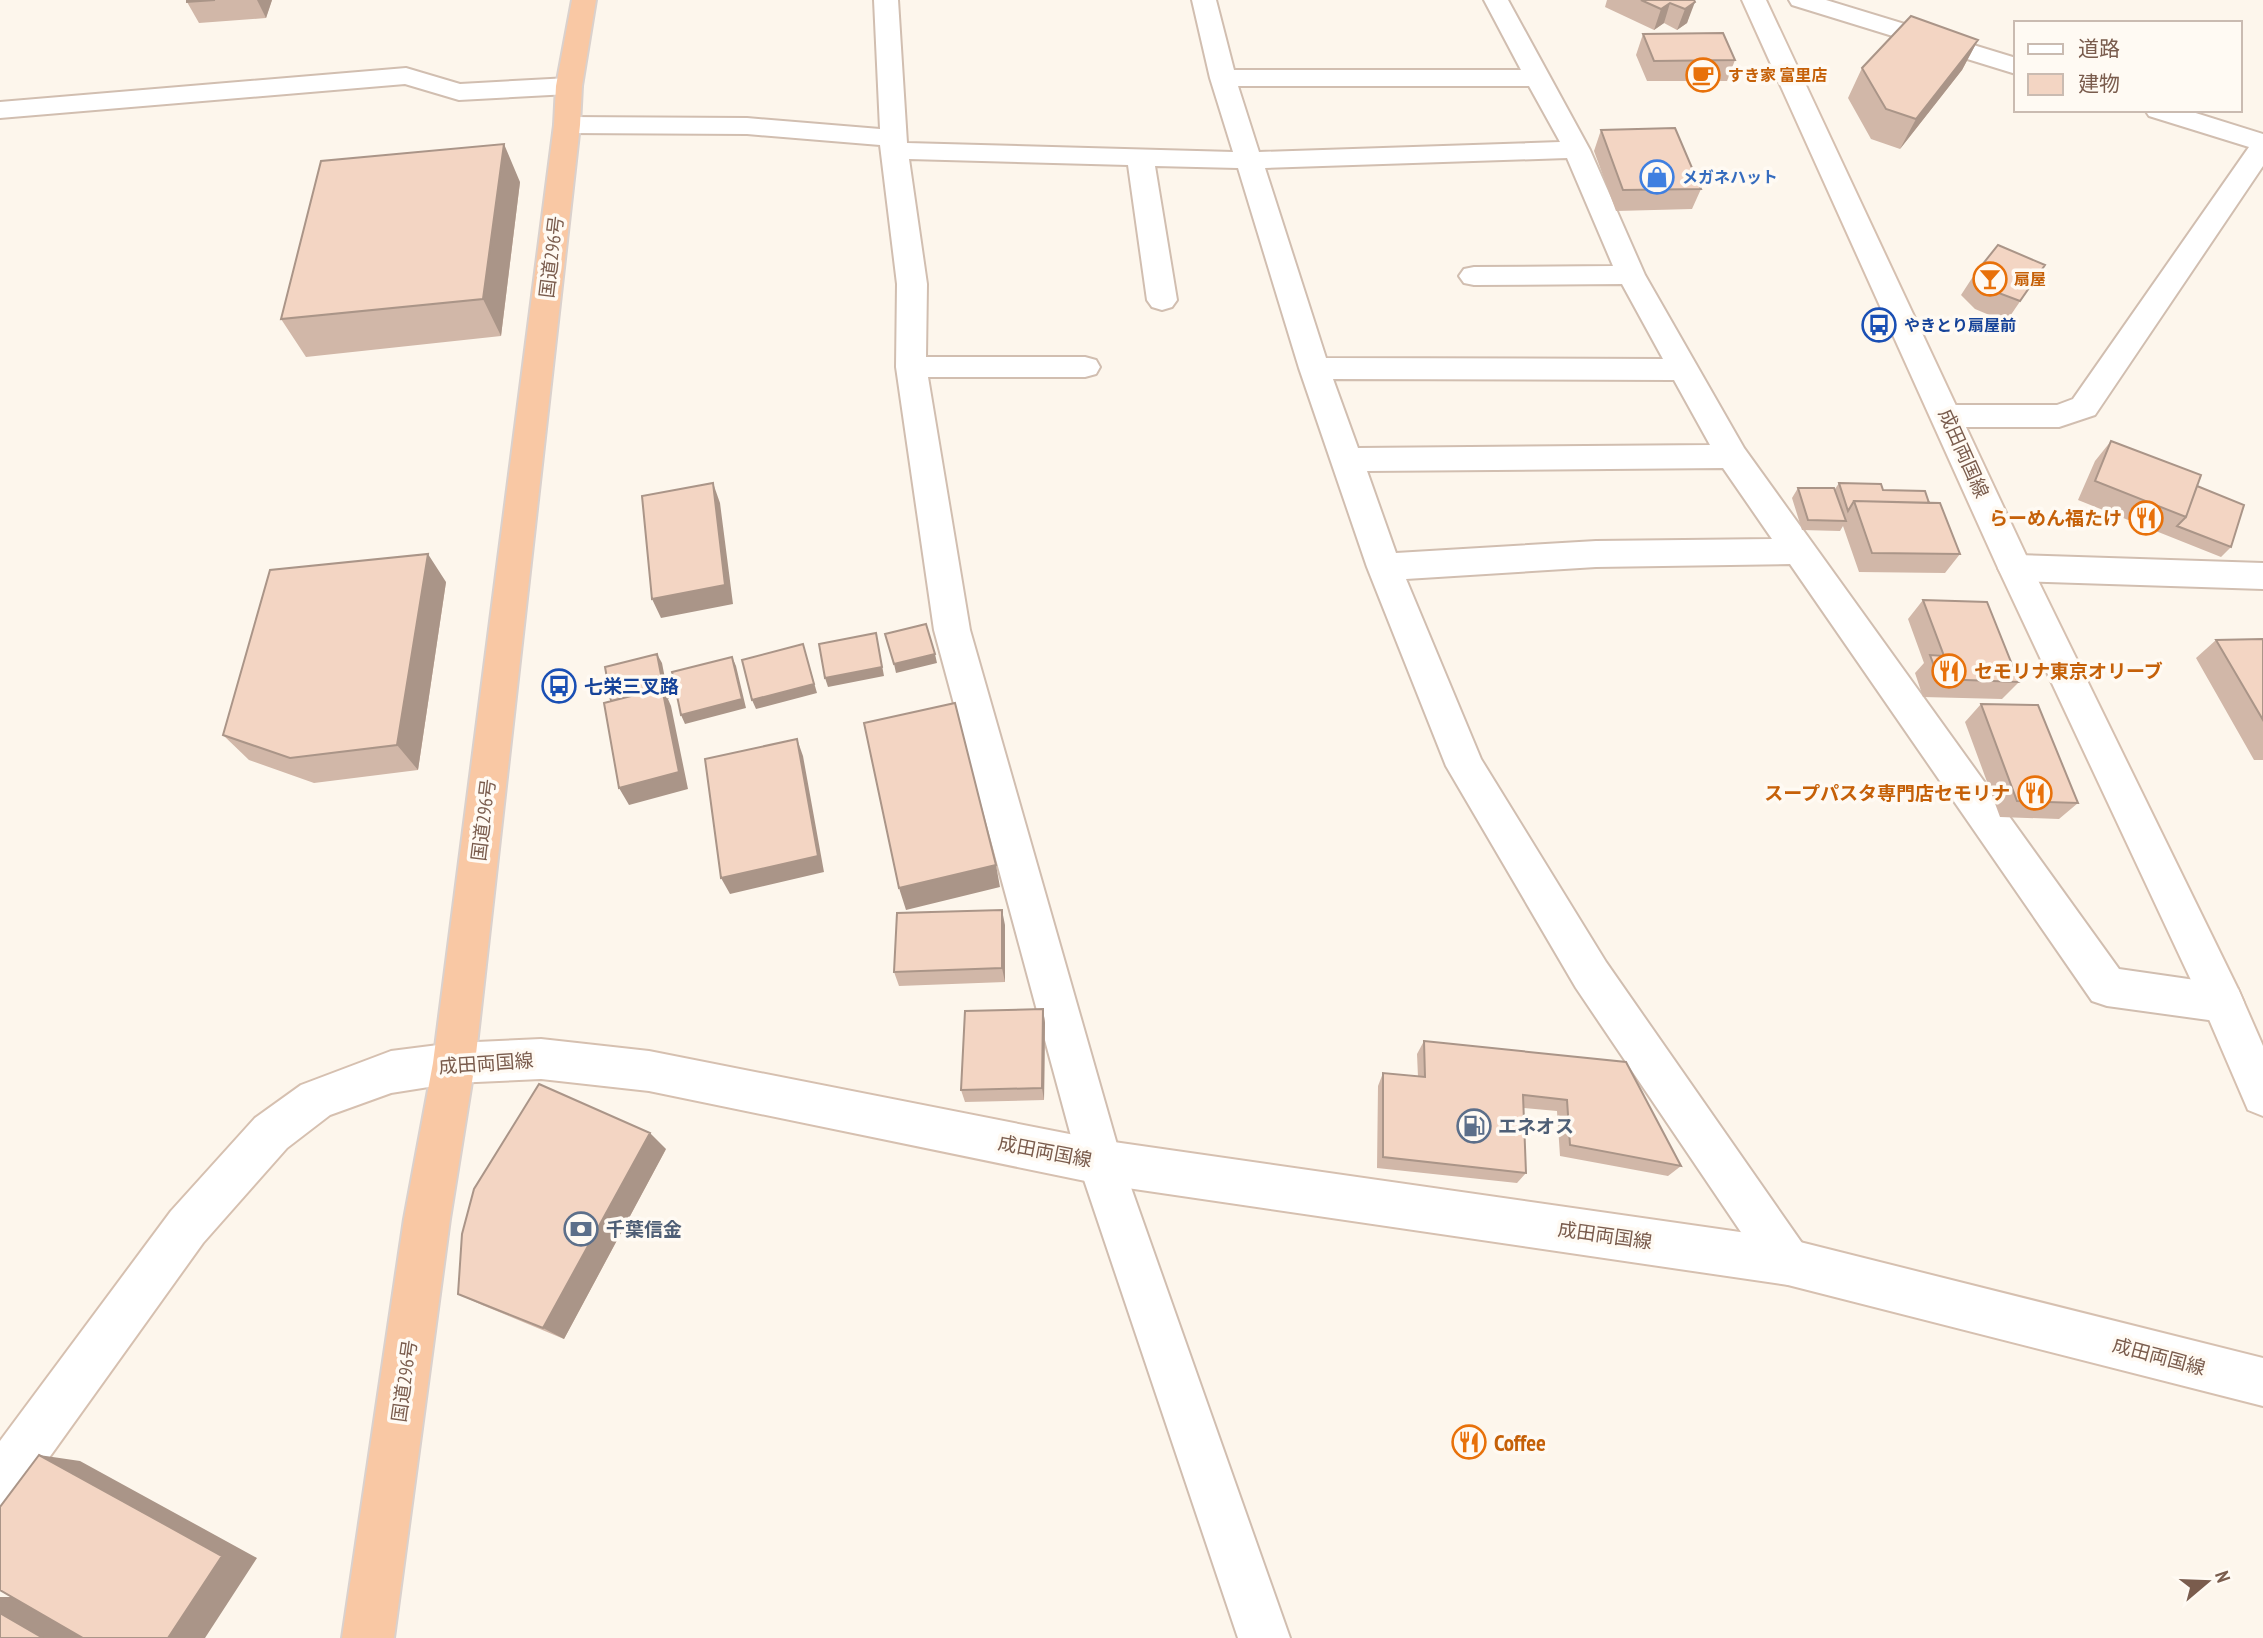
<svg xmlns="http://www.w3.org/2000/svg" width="2263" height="1638" font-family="'PT Sans Narrow','Noto Sans JP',sans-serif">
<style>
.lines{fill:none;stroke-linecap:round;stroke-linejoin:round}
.minor-casing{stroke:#d1beb0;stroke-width:4}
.secondary-casing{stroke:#d6c0b0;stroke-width:4}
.trunk-casing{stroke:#dad1cd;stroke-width:4}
.minor{fill:#fff;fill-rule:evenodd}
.secondary{fill:#fff;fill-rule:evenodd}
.trunk{fill:#f9c8a4;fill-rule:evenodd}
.wall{fill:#d1b7a8}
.shaded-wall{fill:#aa9588}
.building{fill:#f3d5c3;stroke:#aa9588;stroke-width:2}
.labels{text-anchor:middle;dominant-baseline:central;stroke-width:7;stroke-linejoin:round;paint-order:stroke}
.far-food-label{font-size:16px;font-weight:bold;fill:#c56008;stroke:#fffaf3;text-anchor:start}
.far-shop-label{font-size:16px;font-weight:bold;fill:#366cbe;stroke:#fffaf3;text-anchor:start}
.far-transit-label{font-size:16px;font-weight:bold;fill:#164399;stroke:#fffaf3;text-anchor:start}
.street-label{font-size:19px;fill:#7a5c4d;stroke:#fffaf3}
.food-label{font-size:19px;font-weight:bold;fill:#c56008;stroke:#fffaf3;text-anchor:end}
.transit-label{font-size:19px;font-weight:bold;fill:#164399;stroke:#fffaf3;text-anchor:start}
.service-label{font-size:19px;font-weight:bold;fill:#4e5e75;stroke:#fffaf3;text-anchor:start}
.near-food-label{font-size:23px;font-weight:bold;fill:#c56008;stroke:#fffaf3;text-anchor:start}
</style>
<rect width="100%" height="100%" fill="#fdf6ec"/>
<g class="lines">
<defs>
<path id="minor" d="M 874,0 L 898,0 L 907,143 L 1233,152 L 1210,78 L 1192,0 L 1216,0 L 1234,70 L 1521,70 L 1484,0 L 1508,0 L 1590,150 L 1645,275 L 1744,448 L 2119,969 L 2223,984 L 2238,989 L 2244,1003 L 2238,1017 L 2223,1022 L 2107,1006 L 2092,1001 L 1790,564 L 1596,567 L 1406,579 L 1481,759 L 1606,962 L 1804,1246 L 1811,1262 L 1804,1278 L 1788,1285 L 1772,1278 L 1576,988 L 1446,766 L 1367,567 L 1299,368 L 1238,168 L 1155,166 L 1177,300 L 1172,307 L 1162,310 L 1152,307 L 1147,300 L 1128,165 L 909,159 L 927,284 L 926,357 L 1085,357 L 1096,360 L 1100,367 L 1096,374 L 1085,377 L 928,377 L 970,630 L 1122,1162 L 1290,1638 L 1238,1638 L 1078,1162 L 934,630 L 896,367 L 897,284 L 880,145 L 747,134 L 567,133 L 558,131 L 554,125 L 558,119 L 567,117 L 747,118 L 880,129 ZM 1238,86 L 1529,86 L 1560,142 L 1259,152 ZM 1567,158 L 1613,266 L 1474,267 L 1464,269 L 1459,276 L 1464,283 L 1474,285 L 1622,284 L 1663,359 L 1326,358 L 1265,168 ZM 1333,379 L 1674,380 L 1710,445 L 1358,448 ZM 1723,468 L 1772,539 L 1596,541 L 1396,553 L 1367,471 Z
M 1789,0 L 1826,0 L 2016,58 L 2016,74 L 1792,5 Z
M 406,68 L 460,84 L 569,78 L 578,81 L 582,86 L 578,91 L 569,94 L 459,100 L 405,84 L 0,118 L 0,102 Z
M 2145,110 L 2186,110 L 2263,134 L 2263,166 L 2095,415 L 2059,427 L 1947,427 L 1936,424 L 1931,416 L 1936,408 L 1947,405 L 2057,405 L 2073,399 L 2249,147 L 2149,116 Z
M 2015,555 L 2263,563 L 2263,589 L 2015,581 L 2003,577 L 1998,568 L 2003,559 Z"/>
<path id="secondary" d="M 1742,0 L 1766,0 L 2032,568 L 2238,989 L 2263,1046 L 2263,1116 L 2248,1110 L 2205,1010 L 1998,568 Z
M 541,1039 L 649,1051 L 1100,1140 L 1788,1239 L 2263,1358 L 2263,1406 L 1788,1285 L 1100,1184 L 649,1091 L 541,1079 L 454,1083 L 391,1093 L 330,1115 L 287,1148 L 203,1243 L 18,1501 L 0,1508 L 0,1441 L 171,1211 L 255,1118 L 301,1085 L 391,1051 L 454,1043 Z"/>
<path id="trunk" d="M 572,0 L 596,0 L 582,86 L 580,125 L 475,1063 L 450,1219 L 394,1638 L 342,1638 L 404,1219 L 433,1063 L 554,125 L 556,86 Z"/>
</defs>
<use href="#minor" class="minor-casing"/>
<use href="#secondary" class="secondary-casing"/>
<use href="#trunk" class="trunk-casing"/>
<use href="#minor" class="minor"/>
<use href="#secondary" class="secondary"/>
<use href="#trunk" class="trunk"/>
</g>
<path class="wall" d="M 187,0 L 272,0 L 266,18 L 199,23 L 187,2 Z
M 1607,0 L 1694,0 L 1687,23 L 1677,30 L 1664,23 L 1654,30 L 1605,7 Z
M 1643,34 L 1735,60 L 1727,81 L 1647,81 L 1636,55 Z
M 1978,40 L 1962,70 L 1900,149 L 1871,139 L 1848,98 L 1862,68 Z
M 1601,130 L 1701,189 L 1692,209 L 1616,211 L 1594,151 Z
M 520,182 L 501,336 L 306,357 L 281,319 Z
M 2045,265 L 2006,322 L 1975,309 L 1961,295 L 1974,275 Z
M 2111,441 L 2197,486 L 2231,547 L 2221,557 L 2078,500 L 2095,461 Z
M 1839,483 L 1883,490 L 1929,503 L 1960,554 L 1945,573 L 1859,572 L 1843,526 L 1840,531 L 1802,530 L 1792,498 L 1798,488 L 1835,489 Z
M 446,582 L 418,770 L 314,783 L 249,760 L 223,735 Z
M 1923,600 L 2019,682 L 2002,699 L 1923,697 L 1915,673 L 1924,663 L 1908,619 Z
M 2263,639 L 2263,760 L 2254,760 L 2196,658 L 2216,640 Z
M 1981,704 L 2078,803 L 2059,819 L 2000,817 L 1965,722 Z
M 1005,925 L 1005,982 L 899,986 L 894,972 Z
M 1043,1009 L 1045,1023 L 1044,1100 L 965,1102 L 961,1090 Z
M 1424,1041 L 1626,1062 L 1681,1166 L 1668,1176 L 1560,1156 L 1557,1111 L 1523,1108 L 1526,1173 L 1517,1183 L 1377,1168 L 1378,1086 L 1383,1073 L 1418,1077 L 1417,1054 Z
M 666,1149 L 564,1339 L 482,1305 L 458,1294 Z"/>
<path class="shaded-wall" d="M 257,0 L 272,0 L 266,18 Z
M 1695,2 L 1687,23 L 1677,30 L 1685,9 Z
M 1670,3 L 1664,23 L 1654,30 L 1661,9 Z
M 1978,40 L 1962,70 L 1900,149 L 1916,119 Z
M 504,144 L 520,182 L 501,336 L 483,299 Z
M 713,483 L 720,503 L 733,604 L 661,618 L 652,599 Z
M 428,554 L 446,582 L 418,770 L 397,745 Z
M 876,633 L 884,676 L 828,687 L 825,678 Z
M 803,644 L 817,693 L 756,709 L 752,700 Z
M 657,654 L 662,663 L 669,699 L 668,699 L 671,706 L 688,789 L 629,805 L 619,788 L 665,700 Z
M 935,654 L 937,663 L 896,673 L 894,664 Z
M 732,657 L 736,666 L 746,708 L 685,724 L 681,715 Z
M 797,739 L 803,756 L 824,872 L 730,894 L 721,878 Z
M 996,865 L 1000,887 L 906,910 L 899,888 Z
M 1002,910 L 1005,925 L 1005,982 L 1002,968 Z
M 1043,1009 L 1045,1023 L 1044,1100 L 1042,1088 Z
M 650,1133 L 666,1149 L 564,1339 L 543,1328 Z
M 39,1455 L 80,1461 L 257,1558 L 205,1638 L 168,1638 Z
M 0,1597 L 17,1597 L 88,1638 L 43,1638 L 0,1613 Z"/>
<path class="building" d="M 187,0 L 215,0 L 187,2 Z
M 1641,0 L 1694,0 L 1695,2 L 1685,9 L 1670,3 L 1661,9 Z
M 1911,16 L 1978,40 L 1916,119 L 1886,109 L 1862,68 Z
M 1723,33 L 1735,60 L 1654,61 L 1643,34 Z
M 1675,128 L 1701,189 L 1623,190 L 1601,130 Z
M 504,144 L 483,299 L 281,319 L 321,161 Z
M 1998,245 L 2045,265 L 2020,301 L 1988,289 L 1974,275 Z
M 2111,441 L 2201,475 L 2186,517 L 2095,481 Z
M 713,483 L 725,585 L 652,599 L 642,496 Z
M 1839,483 L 1881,484 L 1883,490 L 1925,491 L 1929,503 L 1854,501 L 1848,511 Z
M 2197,486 L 2244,505 L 2231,547 L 2177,526 L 2186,517 Z
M 1798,488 L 1834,488 L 1846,521 L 1808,520 Z
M 1854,501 L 1940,503 L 1960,554 L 1872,553 Z
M 428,554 L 397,745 L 290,758 L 223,735 L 270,570 Z
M 1923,600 L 1987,602 L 2019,682 L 1939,679 L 1930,655 L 1944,656 Z
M 926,624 L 935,654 L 894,664 L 885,634 Z
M 876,633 L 882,667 L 825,678 L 819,644 Z
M 2263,639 L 2263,720 L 2216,640 Z
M 803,644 L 814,684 L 752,700 L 742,660 Z
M 657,654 L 664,690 L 662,688 L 611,701 L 605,667 Z
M 732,657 L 742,699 L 681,715 L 672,672 Z
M 662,688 L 679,772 L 619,788 L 604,703 Z
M 955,703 L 996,865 L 899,888 L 864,723 Z
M 1981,704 L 2038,705 L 2078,803 L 2017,801 Z
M 797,739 L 818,856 L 721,878 L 705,759 Z
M 1002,910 L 1002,968 L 894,972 L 897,913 Z
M 1043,1009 L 1042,1088 L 961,1090 L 965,1011 Z
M 1424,1041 L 1626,1062 L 1681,1166 L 1570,1145 L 1567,1100 L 1523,1095 L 1526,1173 L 1383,1157 L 1383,1073 L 1425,1077 Z
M 539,1084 L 650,1133 L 543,1328 L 458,1294 L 462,1234 L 474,1189 Z
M 39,1455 L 222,1556 L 168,1638 L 83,1638 L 0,1590 L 0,1507 Z
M 0,1613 L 43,1638 L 0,1638 Z"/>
<defs>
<symbol id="cafe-ring" viewBox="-11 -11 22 22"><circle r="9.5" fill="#fffaf3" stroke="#e8710a" stroke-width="1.5"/><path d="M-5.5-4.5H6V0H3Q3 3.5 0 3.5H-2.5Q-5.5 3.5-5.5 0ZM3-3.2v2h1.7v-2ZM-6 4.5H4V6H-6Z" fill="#e8710a"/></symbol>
<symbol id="shop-ring" viewBox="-11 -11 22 22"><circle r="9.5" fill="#fffaf3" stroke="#3f7fe0" stroke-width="1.5"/><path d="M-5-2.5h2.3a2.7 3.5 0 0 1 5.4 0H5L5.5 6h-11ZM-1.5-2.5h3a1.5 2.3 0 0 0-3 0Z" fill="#3f7fe0"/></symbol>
<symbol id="bar-ring" viewBox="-11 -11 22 22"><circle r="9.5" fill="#fffaf3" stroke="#e8710a" stroke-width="1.5"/><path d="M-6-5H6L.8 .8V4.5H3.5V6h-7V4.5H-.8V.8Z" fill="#e8710a"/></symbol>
<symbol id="bus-ring" viewBox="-11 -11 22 22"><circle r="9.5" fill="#fffaf3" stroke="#1a4fb4" stroke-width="1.5"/><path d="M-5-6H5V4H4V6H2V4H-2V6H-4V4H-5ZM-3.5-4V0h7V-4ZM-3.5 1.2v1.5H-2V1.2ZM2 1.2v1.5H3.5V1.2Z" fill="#1a4fb4"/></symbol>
<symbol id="restaurant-ring" viewBox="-11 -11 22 22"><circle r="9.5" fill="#fffaf3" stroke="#e8710a" stroke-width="1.5"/><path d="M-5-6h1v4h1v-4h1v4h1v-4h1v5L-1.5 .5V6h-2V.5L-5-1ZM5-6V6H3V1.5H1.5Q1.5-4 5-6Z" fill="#e8710a"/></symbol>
<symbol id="fuel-ring" viewBox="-11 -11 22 22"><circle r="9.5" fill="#fffaf3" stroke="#5c6f8a" stroke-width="1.5"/><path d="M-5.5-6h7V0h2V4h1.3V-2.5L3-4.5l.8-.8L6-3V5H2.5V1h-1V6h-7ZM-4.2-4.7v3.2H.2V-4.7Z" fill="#5c6f8a"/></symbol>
<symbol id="bank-ring" viewBox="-11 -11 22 22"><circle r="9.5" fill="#fffaf3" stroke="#5c6f8a" stroke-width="1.5"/><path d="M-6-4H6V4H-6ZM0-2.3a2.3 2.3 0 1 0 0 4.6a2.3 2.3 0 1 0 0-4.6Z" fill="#5c6f8a"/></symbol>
</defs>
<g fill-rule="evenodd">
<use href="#cafe-ring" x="1684" y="56" width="38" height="38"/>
<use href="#shop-ring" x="1638" y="158" width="38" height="38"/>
<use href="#bar-ring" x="1971" y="260" width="38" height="38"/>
<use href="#bus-ring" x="1860" y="306" width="38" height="38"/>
<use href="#restaurant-ring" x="2127" y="499" width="38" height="38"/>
<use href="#restaurant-ring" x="1930" y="652" width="38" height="38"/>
<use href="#bus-ring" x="540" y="667" width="38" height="38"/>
<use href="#restaurant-ring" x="2016" y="774" width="38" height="38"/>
<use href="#fuel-ring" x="1455" y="1107" width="38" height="38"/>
<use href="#bank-ring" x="562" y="1210" width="38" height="38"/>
<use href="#restaurant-ring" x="1450" y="1423" width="38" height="38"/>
</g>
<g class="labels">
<g class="far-food-label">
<text x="1728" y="75">すき家 富里店</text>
<text x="2014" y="279">扇屋</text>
</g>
<g class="far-shop-label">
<text x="1682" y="177">メガネハット</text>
</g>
<g class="far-transit-label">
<text x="1904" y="325">やきとり扇屋前</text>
</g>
<g class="street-label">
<text transform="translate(551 257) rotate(-83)">国道296号</text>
<text transform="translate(1964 453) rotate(66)">成田両国線</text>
<text transform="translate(483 820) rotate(-83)">国道296号</text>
<text transform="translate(486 1063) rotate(-4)">成田両国線</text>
<text transform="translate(1045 1151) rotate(11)">成田両国線</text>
<text transform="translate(1605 1235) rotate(8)">成田両国線</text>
<text transform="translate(2159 1356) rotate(15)">成田両国線</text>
<text transform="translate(404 1381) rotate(-82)">国道296号</text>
</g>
<g class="food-label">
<text x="2122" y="518">らーめん福たけ</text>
<text x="1974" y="671" text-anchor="start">セモリナ東京オリーブ</text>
<text x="2010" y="793">スープパスタ専門店セモリナ</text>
</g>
<g class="transit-label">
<text x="584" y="686">七栄三叉路</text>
</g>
<g class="service-label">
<text x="1498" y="1126">エネオス</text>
<text x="606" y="1229">千葉信金</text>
</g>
<g class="near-food-label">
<text x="1494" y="1442">Coffee</text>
</g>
</g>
<rect x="2014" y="21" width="228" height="91" fill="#fffaf3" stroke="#cabbb1" stroke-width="2"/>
<rect x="2028" y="44" width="35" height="10" fill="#ffffff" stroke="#cabbb1" stroke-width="2"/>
<text x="2078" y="56" font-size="21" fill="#7a5c4d">道路</text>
<rect x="2028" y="74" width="35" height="21" fill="#f3d5c3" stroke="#cabbb1" stroke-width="2"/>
<text x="2078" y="91" font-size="21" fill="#7a5c4d">建物</text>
<g transform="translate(2207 1582) rotate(71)" stroke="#fffaf3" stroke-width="5" paint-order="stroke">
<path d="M0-5L12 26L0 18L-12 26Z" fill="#7a5c4d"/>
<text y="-10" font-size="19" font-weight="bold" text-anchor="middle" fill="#7a5c4d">N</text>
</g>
</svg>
